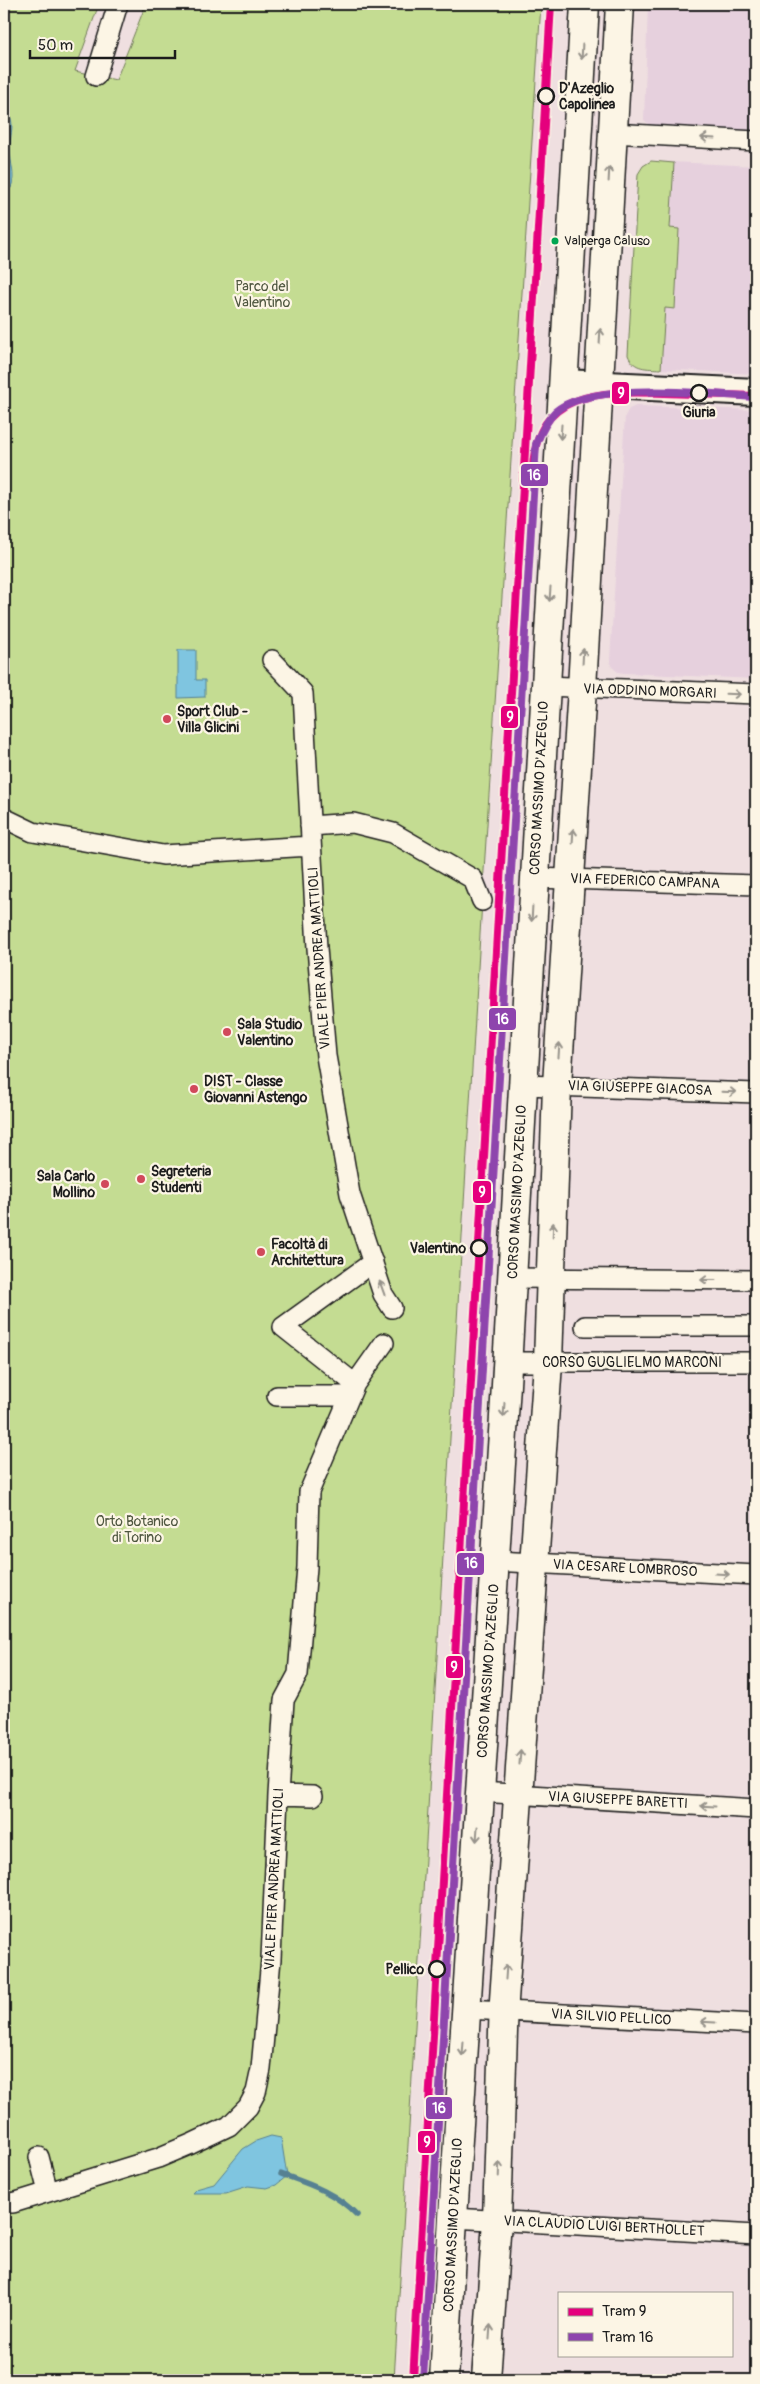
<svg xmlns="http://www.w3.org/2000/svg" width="760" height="2384" font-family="Pangolin,sans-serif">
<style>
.built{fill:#e6d0dd}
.green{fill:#c4dc92;stroke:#707c57}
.water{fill:#7fc5e0;stroke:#578192}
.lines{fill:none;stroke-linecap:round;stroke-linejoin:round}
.stream{stroke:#578192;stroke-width:5.5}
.street-casing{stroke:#1c1c1c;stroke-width:22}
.secondary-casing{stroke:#1c1c1c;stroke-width:30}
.primary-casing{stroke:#1c1c1c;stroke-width:31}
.street{stroke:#fcf5e5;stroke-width:19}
.secondary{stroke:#fcf5e5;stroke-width:26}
.primary{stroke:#fcf5e5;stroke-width:28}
.tram-1-casing{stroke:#fcf5e5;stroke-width:11}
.tram-2-casing{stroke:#fcf5e5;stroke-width:11}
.tram-1{stroke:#e5007d;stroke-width:8}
.tram-2{stroke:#8e44ad;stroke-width:8}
.oneway{stroke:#97938b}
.stop-dot{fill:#fcf5e5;stroke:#1c1c1c;stroke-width:2.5}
.bus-dot{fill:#00a651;stroke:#fcf5e5;stroke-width:2}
.poi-dot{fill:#d1495b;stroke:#fcf5e5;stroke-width:2}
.labels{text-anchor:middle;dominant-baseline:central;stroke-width:4.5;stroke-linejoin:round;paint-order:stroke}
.bus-label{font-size:13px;fill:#1c1c1c;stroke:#fcf5e5;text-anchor:start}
.stop-label{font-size:14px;font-weight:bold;fill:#1c1c1c;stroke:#fcf5e5;text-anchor:end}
.park-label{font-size:14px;fill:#4e563f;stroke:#fcf5e5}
.street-label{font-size:14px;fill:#1c1c1c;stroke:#fcf5e5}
.poi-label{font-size:14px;font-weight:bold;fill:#1c1c1c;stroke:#fcf5e5;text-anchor:start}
.line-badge{stroke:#fcf5e5;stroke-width:2}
.badge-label{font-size:14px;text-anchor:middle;font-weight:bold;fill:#fff}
</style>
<rect width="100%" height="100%" fill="#efdfe0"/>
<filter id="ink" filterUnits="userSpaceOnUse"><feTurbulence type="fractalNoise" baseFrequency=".02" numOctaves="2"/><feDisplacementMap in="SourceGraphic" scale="10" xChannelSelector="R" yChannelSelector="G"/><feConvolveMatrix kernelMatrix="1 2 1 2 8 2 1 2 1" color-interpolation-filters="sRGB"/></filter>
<g filter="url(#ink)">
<path class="built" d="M 648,4 L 756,4 L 756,135 L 656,130 L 644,120 Z
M 651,161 L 756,166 L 756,374 L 640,368 L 631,363 L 628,355 L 638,174 L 643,166 Z
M 636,406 L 756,410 L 756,679 L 624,673 L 618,672 L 612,667 L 610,660 L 625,416 L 629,409 Z"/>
<path class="green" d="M 4,4 L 99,4 L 75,71 L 116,80 L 146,4 L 541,4 L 482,901 L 394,2380 L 4,2380 Z
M 651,161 L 674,163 L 670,228 L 679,229 L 675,309 L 665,308 L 661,369 C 647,368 634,370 628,355 L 638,174 L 643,166 Z"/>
<path class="water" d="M 4,109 C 18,120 9,134 10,149 C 10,164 16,174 11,188 L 4,191 Z
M 178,650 L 196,650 L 196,680 L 205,680 L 205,697 L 178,698 Z
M 271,2136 L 281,2138 L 287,2176 L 276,2185 L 267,2188 L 248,2186 L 226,2193 L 192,2193 L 196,2189 L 214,2184 L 243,2149 L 256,2141 Z"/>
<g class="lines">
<path class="stream" d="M 281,2174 C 309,2184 335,2192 357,2215"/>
<defs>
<path id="street" d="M 96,76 L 118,4
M 612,133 L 756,141
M 272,660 L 303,693 L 317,948 L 326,1056 L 350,1194 L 383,1294 L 392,1308
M 545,686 L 756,694
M 4,818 L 33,832 L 163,855 L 311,846
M 310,826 L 353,823 L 393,833 L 473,879 L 482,901
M 534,878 L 756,885
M 523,1085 L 756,1093
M 512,1278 L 756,1280
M 585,1326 L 756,1326
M 507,1362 L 756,1362
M 355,1384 L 283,1327 L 373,1262
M 277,1396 L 350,1396
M 495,1561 L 756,1575
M 480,1792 L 756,1809
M 278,1795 L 313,1796
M 466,2009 L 756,2024
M 39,2157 L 48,2192
M 4,2202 L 13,2203 L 158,2158 L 191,2144 L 229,2126 L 248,2107 L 256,2092 L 261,2069 L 271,1959 L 278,1795 L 284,1700 L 298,1674 L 307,1567 L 309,1492 L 355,1384 L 384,1343
M 453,2218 L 756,2235"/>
<path id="secondary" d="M 564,383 L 756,392"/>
<path id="primary" d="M 444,2380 L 453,2218 L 506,1385 L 585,4
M 486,2380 L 497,2220 L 504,2000 L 548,1363 L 557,1085 L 582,688 L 620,4"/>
</defs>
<use href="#street" class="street-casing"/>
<use href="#secondary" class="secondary-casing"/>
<use href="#primary" class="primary-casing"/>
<use href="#street" class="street"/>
<use href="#secondary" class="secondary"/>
<use href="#primary" class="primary"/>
<defs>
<path id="tram-1" d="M 533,473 C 533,390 600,391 664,393 C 695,394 725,395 756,396
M 413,2380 L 551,4"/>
<path id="tram-2" d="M 423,2380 L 536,444 C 541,432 546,421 555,412 C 590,380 708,394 755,397"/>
</defs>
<use href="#tram-1" class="tram-1-casing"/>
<use href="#tram-2" class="tram-2-casing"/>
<use href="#tram-1" class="tram-1"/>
<use href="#tram-2" class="tram-2"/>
</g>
<defs><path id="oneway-shaft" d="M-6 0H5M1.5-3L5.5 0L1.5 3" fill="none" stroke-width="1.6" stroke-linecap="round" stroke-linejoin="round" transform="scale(1.25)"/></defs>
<g class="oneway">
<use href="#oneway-shaft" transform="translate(582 52) rotate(93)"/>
<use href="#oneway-shaft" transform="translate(708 138) rotate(-177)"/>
<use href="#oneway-shaft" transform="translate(609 174) rotate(-87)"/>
<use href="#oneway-shaft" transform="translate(600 336) rotate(-87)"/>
<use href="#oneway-shaft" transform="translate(561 432) rotate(94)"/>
<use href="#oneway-shaft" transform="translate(550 594) rotate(94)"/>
<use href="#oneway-shaft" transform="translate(583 656) rotate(-87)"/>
<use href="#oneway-shaft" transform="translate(733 694) rotate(2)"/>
<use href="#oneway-shaft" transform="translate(573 836) rotate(-87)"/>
<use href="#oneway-shaft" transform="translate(532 914) rotate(93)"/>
<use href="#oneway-shaft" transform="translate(559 1050) rotate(-86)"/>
<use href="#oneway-shaft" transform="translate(729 1092) rotate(2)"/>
<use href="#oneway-shaft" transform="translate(553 1230) rotate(-88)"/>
<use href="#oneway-shaft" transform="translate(708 1280) rotate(-180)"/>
<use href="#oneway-shaft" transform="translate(382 1288) rotate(-110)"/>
<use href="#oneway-shaft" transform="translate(504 1410) rotate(94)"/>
<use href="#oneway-shaft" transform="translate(722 1574) rotate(3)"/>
<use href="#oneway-shaft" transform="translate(520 1757) rotate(-86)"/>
<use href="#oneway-shaft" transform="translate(708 1806) rotate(-177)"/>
<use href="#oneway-shaft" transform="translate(477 1834) rotate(94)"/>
<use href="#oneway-shaft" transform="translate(506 1972) rotate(-86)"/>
<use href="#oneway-shaft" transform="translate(708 2022) rotate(-177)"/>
<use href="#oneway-shaft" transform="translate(463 2049) rotate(94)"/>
<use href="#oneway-shaft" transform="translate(499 2169) rotate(-88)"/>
<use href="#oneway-shaft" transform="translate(490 2332) rotate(-86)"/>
</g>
</g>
<g class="stop-dot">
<circle cx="546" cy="96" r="8"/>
<circle cx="699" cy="393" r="8"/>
<circle cx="479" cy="1248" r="8"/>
<circle cx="437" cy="1969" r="8"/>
</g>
<circle class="bus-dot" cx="555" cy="241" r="4.5"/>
<g class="poi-dot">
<circle cx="167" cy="719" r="5"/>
<circle cx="227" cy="1032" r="5"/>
<circle cx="194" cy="1089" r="5"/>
<circle cx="141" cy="1179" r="5"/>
<circle cx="105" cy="1184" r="5"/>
<circle cx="261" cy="1252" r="5"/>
</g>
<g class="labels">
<g class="bus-label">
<text x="564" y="241">Valperga Caluso</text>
</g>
<g class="stop-label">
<text x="559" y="88" text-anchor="start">D'Azeglio<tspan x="559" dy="16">Capolinea</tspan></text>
<text x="699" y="412" text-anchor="middle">Giuria</text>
<text x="466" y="1248">Valentino</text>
<text x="424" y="1969">Pellico</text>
</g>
<g class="park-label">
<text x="262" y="286">Parco del<tspan x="262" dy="16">Valentino</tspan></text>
<text x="137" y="1521">Orto Botanico<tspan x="137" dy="16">di Torino</tspan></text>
</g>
<g class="street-label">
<text transform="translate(650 691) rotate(2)">VIA ODDINO MORGARI</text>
<text transform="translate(539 788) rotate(-87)">CORSO MASSIMO D'AZEGLIO</text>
<text transform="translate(645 881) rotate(2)">VIA FEDERICO CAMPANA</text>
<text transform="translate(319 958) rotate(-94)">VIALE PIER ANDREA MATTIOLI</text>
<text transform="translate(640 1088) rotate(2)">VIA GIUSEPPE GIACOSA</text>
<text transform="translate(517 1192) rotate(-87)">CORSO MASSIMO D'AZEGLIO</text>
<text x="632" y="1362">CORSO GUGLIELMO MARCONI</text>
<text transform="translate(625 1568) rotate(3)">VIA CESARE LOMBROSO</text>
<text transform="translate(488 1671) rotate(-86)">CORSO MASSIMO D'AZEGLIO</text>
<text transform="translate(618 1800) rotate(3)">VIA GIUSEPPE BARETTI</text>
<text transform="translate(274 1879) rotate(-87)">VIALE PIER ANDREA MATTIOLI</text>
<text transform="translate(611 2017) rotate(3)">VIA SILVIO PELLICO</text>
<text transform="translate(453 2225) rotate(-87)">CORSO MASSIMO D'AZEGLIO</text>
<text transform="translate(604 2226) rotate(3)">VIA CLAUDIO LUIGI BERTHOLLET</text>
</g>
<g class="poi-label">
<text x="177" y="711">Sport Club -<tspan x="177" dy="16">Villa Glicini</tspan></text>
<text x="237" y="1024">Sala Studio<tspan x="237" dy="16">Valentino</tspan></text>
<text x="204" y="1081">DIST - Classe<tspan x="204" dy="16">Giovanni Astengo</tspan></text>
<text x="151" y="1171">Segreteria<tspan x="151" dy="16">Studenti</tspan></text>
<text x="95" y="1176" text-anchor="end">Sala Carlo<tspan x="95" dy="16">Mollino</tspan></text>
<text x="271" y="1244">Facoltà di<tspan x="271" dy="16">Architettura</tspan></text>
</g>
</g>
<g class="line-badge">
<rect x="611" y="381" width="19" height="24" rx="5" fill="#e5007d"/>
<rect x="520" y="463" width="29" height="24" rx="5" fill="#8e44ad"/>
<rect x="500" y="705" width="19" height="24" rx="5" fill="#e5007d"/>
<rect x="488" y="1007" width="29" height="24" rx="5" fill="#8e44ad"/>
<rect x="472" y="1180" width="20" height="24" rx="5" fill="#e5007d"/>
<rect x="456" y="1552" width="29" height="24" rx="5" fill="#8e44ad"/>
<rect x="445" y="1655" width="19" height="24" rx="5" fill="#e5007d"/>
<rect x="425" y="2096" width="28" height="24" rx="5" fill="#8e44ad"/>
<rect x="417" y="2130" width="19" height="24" rx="5" fill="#e5007d"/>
</g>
<g class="badge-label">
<text x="621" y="398">9</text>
<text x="534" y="480">16</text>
<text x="510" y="722">9</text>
<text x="502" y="1024">16</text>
<text x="482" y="1197">9</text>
<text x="471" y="1568">16</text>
<text x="454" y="1672">9</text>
<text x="439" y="2113">16</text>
<text x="427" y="2147">9</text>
</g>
<rect width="760" height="2384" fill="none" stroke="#fcf5e5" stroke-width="20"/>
<rect x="10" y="10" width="740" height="2364" fill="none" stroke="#1c1c1c" stroke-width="2" filter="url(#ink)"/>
<rect x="558" y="2292" width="175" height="65" fill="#fcf5e5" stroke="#a29e95"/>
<rect x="568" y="2308" width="25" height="8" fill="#e5007d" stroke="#a29e95"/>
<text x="602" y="2316" font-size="15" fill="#1c1c1c">Tram 9</text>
<rect x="568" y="2333" width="25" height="8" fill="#8e44ad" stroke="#a29e95"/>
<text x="602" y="2342" font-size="15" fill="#1c1c1c">Tram 16</text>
<path d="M30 50v8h145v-8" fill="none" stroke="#1c1c1c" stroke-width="2.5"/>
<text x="38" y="50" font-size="15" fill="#1c1c1c" stroke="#fcf5e5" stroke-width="4" paint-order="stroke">50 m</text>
</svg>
